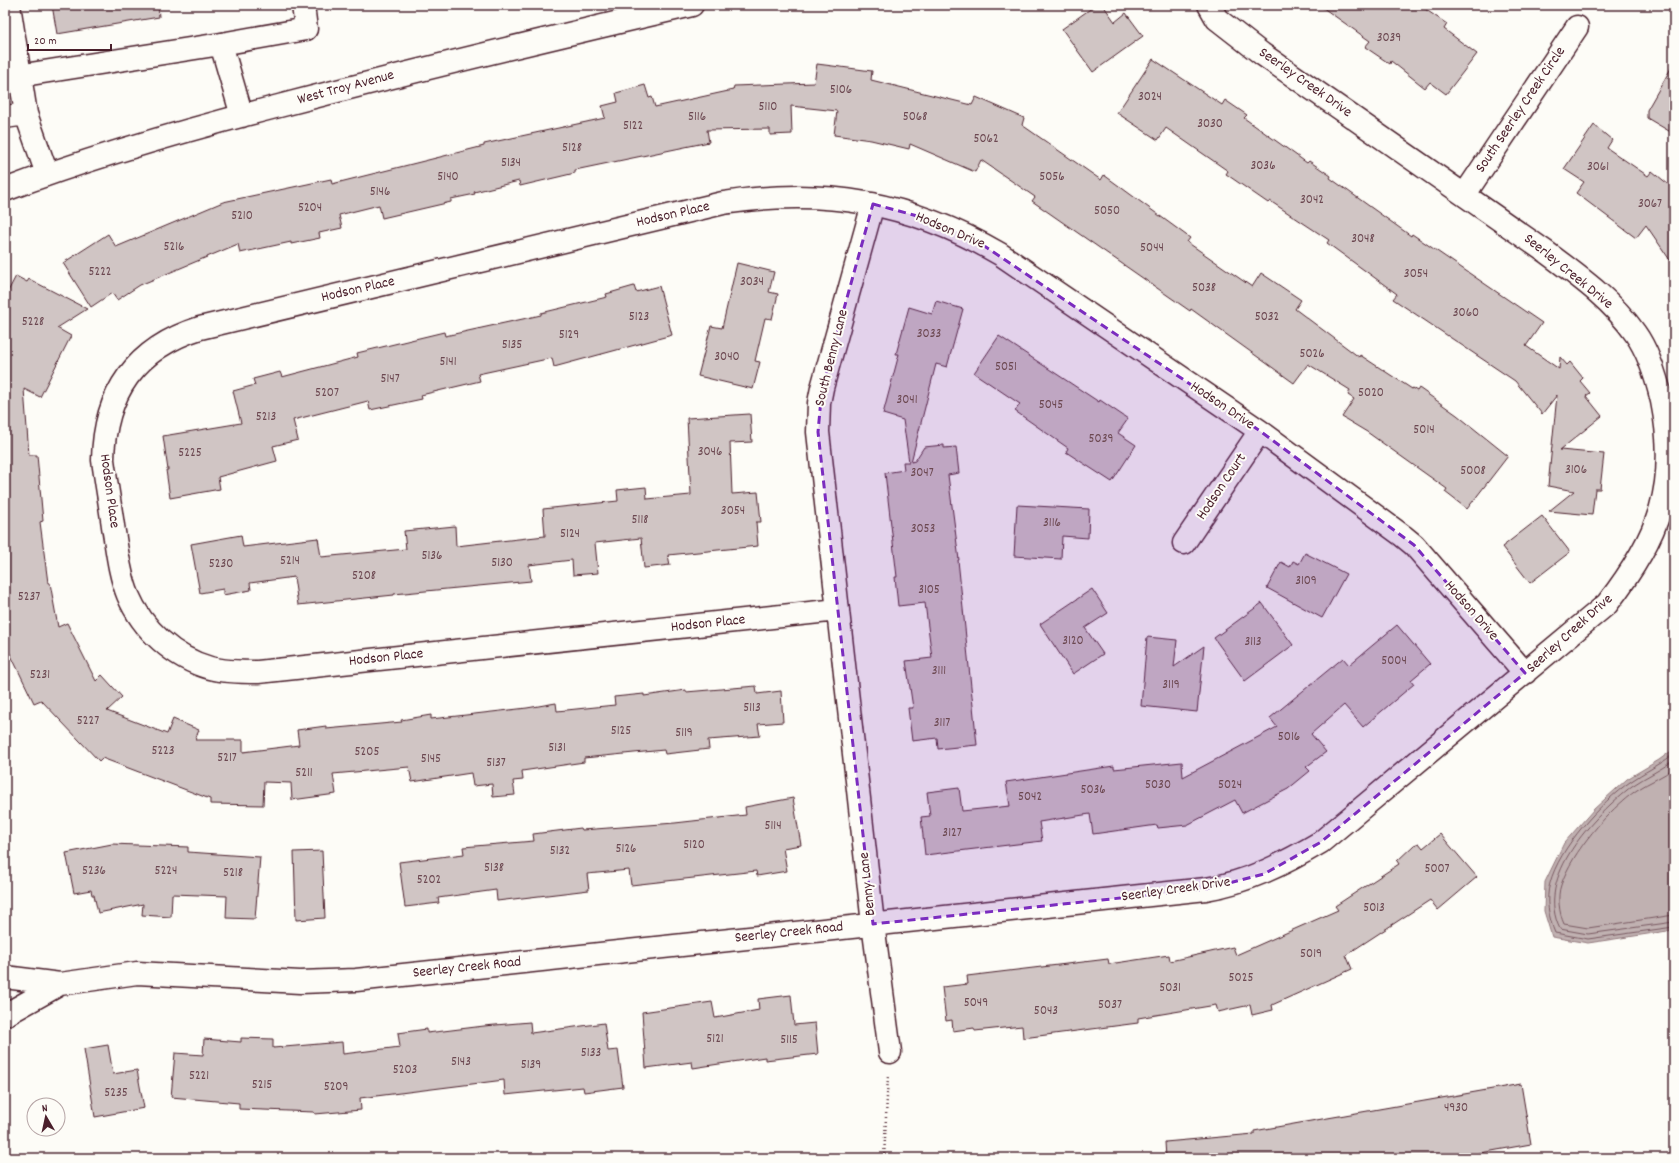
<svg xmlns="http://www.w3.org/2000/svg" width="1679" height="1163" font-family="Dekko,sans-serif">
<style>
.water{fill:#c0b1b1;stroke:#91777b}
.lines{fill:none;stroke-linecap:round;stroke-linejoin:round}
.shore{stroke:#795961;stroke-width:1}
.building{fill:#d0c5c4;stroke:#4a1f2b}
.minor-casing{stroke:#4a1f2b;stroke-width:25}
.path{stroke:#4a1f2b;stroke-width:2.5;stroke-dasharray:1 3;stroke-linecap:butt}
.minor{stroke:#fdfcf7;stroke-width:22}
.marked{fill:#7b2cbf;fill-opacity:0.2;stroke:#7b2cbf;stroke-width:3;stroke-dasharray:8 5;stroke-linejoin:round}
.labels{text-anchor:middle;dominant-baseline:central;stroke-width:4;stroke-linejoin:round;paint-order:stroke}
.number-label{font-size:13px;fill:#6c4851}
.street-label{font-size:15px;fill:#4a1f2b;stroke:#fdfcf7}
</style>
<rect width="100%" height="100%" fill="#fdfcf7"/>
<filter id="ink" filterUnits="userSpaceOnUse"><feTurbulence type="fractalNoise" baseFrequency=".025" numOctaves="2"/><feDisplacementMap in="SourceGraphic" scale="8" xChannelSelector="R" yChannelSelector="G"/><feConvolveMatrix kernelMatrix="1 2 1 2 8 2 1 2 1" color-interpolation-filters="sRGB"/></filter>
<g filter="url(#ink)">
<path class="water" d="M 1674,749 L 1674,930 L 1588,943 L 1552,937 L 1544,911 L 1545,882 L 1564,843 L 1594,809 L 1627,779 L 1659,760 Z"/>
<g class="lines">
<path class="shore" d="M 1674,754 C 1660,765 1644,772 1630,782 C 1601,802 1559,848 1550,883 C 1545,899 1549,919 1555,933 L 1588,939 L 1674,927
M 1674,760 C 1661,770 1645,777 1632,786 C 1594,816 1534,877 1560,929 L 1588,934 L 1674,922
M 1674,768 C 1663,777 1649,782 1637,790 C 1608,810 1572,852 1561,885 C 1557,896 1559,913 1564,924 L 1588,928 L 1674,915"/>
</g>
<path class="building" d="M 52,5 L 158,5 L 159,17 L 57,34 Z
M 1096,5 L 1103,5 L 1115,22 L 1126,13 L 1143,36 L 1093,72 L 1062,29 Z
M 1319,5 L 1419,5 L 1447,24 L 1444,29 L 1477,54 L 1446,94 L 1430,82 L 1425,88 L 1391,61 L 1390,64 L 1365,47 L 1370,41 Z
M 1153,59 L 1222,105 L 1225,100 L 1247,115 L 1244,118 L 1307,163 L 1309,161 L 1331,176 L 1330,178 L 1411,236 L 1412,234 L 1542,323 L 1526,346 L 1559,369 L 1560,357 L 1567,365 L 1570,362 L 1583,378 L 1580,381 L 1590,393 L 1586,396 L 1602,416 L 1560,450 L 1604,454 L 1600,489 L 1595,489 L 1592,515 L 1549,511 L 1574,491 L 1548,486 L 1557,395 L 1542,414 L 1515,381 L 1393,299 L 1397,294 L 1327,243 L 1329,240 L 1270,201 L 1268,203 L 1226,174 L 1228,171 L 1166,128 L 1158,140 L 1117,113 Z
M 1674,63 L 1674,134 L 1647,118 L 1647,110 Z
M 817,64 L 872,71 L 871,80 L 972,105 L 976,97 L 1024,118 L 1022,125 L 1101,180 L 1104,175 L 1190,238 L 1187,242 L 1252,287 L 1261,273 L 1301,300 L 1295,309 L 1359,357 L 1360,355 L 1412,389 L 1412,388 L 1417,391 L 1419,388 L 1457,415 L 1508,456 L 1467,509 L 1445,492 L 1447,489 L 1367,432 L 1342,417 L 1354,399 L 1348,395 L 1350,390 L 1308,364 L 1294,383 L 1191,309 L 1190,311 L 1032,201 L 1035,197 L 981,160 L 975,172 L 910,144 L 909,149 L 871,140 L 834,135 L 837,111 L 791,106 L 792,134 L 770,135 L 770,129 L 707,130 L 709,142 L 575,170 L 575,173 L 520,186 L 519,181 L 474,192 L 475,194 L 451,199 L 451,202 L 382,218 L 379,205 L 339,215 L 342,228 L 319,233 L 320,238 L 291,244 L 291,242 L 240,253 L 238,244 L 140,285 L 117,300 L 112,293 L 91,307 L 63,263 L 108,234 L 116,247 L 223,202 L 331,179 L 332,184 L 484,146 L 484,144 L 605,118 L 602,106 L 618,102 L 616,93 L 645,85 L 649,98 L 652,97 L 655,107 L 733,90 L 734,86 L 814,83 Z
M 1594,125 L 1612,140 L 1607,148 L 1648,176 L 1652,171 L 1674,189 L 1674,266 L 1646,225 L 1636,238 L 1576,193 L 1584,182 L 1564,169 Z
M 737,263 L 774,272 L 769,292 L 778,294 L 772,319 L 765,318 L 755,361 L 760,362 L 753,389 L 698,376 L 711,326 L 722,328 Z
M 16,276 L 27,282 L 29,279 L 87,309 L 57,328 L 71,336 L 40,397 L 24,389 L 29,455 L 37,455 L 43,521 L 40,522 L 48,583 L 50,583 L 58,627 L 67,623 L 96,681 L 102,675 L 122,697 L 107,711 L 167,734 L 173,719 L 199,730 L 195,740 L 243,740 L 243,752 L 299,745 L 297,730 L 326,726 L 326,729 L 402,722 L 401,720 L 431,715 L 431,719 L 527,708 L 556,703 L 557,711 L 615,705 L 614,697 L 644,694 L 644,696 L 686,690 L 686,692 L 756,686 L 757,694 L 781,691 L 783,722 L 758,724 L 760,736 L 708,740 L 709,749 L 665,754 L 664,750 L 584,758 L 584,762 L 522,771 L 523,780 L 513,781 L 515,795 L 493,797 L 492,784 L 473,786 L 471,773 L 412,782 L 409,767 L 333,774 L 336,794 L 292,800 L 291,783 L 264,782 L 263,805 L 210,804 L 210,799 L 102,758 L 99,761 L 41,700 L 34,703 L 5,643 L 5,297 Z
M 634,286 L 636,292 L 659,286 L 672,335 L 554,367 L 552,358 L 478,374 L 480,381 L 421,395 L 422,399 L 370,410 L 368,401 L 293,420 L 298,440 L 273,446 L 277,461 L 218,477 L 220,489 L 170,498 L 166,470 L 168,470 L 163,436 L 241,423 L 233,391 L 255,385 L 253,379 L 280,372 L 282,377 L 358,357 L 357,353 L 444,332 L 445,336 L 541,315 L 541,313 L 607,297 L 606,294 Z
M 936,301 L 963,309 L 947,367 L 936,364 L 911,462 L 915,461 L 924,447 L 944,445 L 944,448 L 956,447 L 959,473 L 948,475 L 959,560 L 958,560 L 977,745 L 938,749 L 937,738 L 912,741 L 908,708 L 913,708 L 906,661 L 932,658 L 925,603 L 898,606 L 895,577 L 897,577 L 885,473 L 904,470 L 903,462 L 909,462 L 903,420 L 883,414 L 899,354 L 896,354 L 909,307 L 932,314 Z
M 999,336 L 1099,402 L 1100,400 L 1128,419 L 1118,433 L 1136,445 L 1112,482 L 1066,452 L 1068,448 L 1015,411 L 1020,404 L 974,373 Z
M 750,414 L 752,442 L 730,443 L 732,494 L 758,492 L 761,522 L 756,522 L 758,546 L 668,555 L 670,565 L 644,568 L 641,538 L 595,543 L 598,573 L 573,575 L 572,560 L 529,565 L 531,581 L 394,594 L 394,595 L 298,605 L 294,577 L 250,583 L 251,590 L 223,595 L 223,589 L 200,593 L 191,544 L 241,535 L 243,547 L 318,538 L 321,557 L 406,549 L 404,531 L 455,526 L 456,546 L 545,536 L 543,509 L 618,501 L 617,490 L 646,487 L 647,499 L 691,495 L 687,418 Z
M 1017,505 L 1089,509 L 1088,538 L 1062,536 L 1061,559 L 1014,556 Z
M 1542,516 L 1570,552 L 1530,583 L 1502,547 Z
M 1305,553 L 1346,574 L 1322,618 L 1267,588 L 1281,562 L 1290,567 L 1293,561 L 1299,564 Z
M 1092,589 L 1108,613 L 1085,628 L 1103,654 L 1073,674 L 1040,624 Z
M 1262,603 L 1293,645 L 1245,681 L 1214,638 Z
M 1397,625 L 1430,664 L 1411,680 L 1414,684 L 1363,727 L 1344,705 L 1311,734 L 1326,752 L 1306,767 L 1310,771 L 1288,789 L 1242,813 L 1235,800 L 1187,825 L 1158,828 L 1157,825 L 1093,834 L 1090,814 L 1039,822 L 1042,841 L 925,855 L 921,817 L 930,816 L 927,792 L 959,788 L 962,811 L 1010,806 L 1006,782 L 1114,766 L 1114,769 L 1182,762 L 1183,777 L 1277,727 L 1270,718 L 1343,658 L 1349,665 Z
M 1147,637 L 1177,640 L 1174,667 L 1204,646 L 1197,712 L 1141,706 Z
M 793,798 L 801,845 L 783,848 L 787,871 L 757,876 L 756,871 L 631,885 L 629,870 L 587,874 L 589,890 L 497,901 L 496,890 L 438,898 L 439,903 L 405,907 L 399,862 L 464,854 L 463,847 L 534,841 L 533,834 L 581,828 L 582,830 L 675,823 L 746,815 L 745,807 Z
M 1440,834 L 1477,877 L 1438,910 L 1430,900 L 1346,955 L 1352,969 L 1272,1005 L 1273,1010 L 1252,1015 L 1250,1005 L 1218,1012 L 1216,1005 L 1138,1018 L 1138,1023 L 1023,1038 L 1022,1026 L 975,1031 L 974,1028 L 953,1031 L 952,1020 L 946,1021 L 942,987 L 968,984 L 967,976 L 1108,959 L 1109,964 L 1169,955 L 1170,961 L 1233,947 L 1236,955 L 1338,910 L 1335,906 L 1399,864 L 1397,861 L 1414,845 L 1419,843 L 1423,848 Z
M 112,844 L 188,847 L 188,852 L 260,857 L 255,919 L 226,918 L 227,896 L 172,894 L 171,917 L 142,915 L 143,904 L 98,913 L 94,895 L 92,895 L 91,890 L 74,893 L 66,853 Z
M 322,851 L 325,918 L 296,920 L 294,852 Z
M 791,995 L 794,1025 L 815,1023 L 818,1054 L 765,1060 L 765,1057 L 693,1068 L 692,1062 L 646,1068 L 642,1012 L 712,1002 L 715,1018 L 759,1010 L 758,999 Z
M 530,1022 L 531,1033 L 604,1023 L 608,1051 L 618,1050 L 623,1087 L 584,1092 L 583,1087 L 505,1095 L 504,1080 L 360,1098 L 361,1110 L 315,1114 L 314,1112 L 239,1109 L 239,1103 L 171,1097 L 175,1053 L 203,1055 L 204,1039 L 241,1042 L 241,1038 L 273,1039 L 273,1048 L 342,1042 L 343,1054 L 400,1047 L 398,1033 L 427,1029 L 427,1033 L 484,1026 Z
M 108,1045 L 113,1074 L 137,1070 L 144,1108 L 95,1117 L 84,1049 Z
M 1521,1084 L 1531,1144 L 1452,1158 L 1166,1158 L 1165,1142 L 1254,1134 L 1254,1131 Z"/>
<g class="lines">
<defs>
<path id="minor" d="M 9,5 L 26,114 L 47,174
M 221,44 L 306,29 L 303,5
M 5,78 L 221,44 L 242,116
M 5,117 L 26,114
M 5,190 C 94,156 186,130 279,106 C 416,70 554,37 692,5
M 1465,194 L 1577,27
M 873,204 L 822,388 L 819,403 L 818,432 L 873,924 L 890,1052
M 1184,543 L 1260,431
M 838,610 L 258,672 C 243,672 225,672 210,668 C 174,658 142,629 128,595 C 119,573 117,549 113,526 C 110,504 106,482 103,460 C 104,393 136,348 200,328 L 723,203 C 824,187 911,202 1000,254 L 1260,431 L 1403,536 L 1414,545 L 1525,673
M 5,977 L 60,984 L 137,973 L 300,982 L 356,980 L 1206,889 C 1248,882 1284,864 1321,842 L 1607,604 C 1659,537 1679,486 1662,401 C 1657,380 1648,351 1635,333 C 1612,300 1578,276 1546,252 L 1262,54 L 1217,19 L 1209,5
M 5,1015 L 60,984"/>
</defs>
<use href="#minor" class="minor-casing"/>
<path class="path" d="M 884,1158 L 888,1076"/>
<use href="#minor" class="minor"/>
</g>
</g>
<path class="marked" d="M 873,204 L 932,220 L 977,241 L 1260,431 L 1414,545 L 1525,673 L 1321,842 L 1264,874 L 1206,889 L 873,924 L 818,432 L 822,388 Z"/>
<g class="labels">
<g class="number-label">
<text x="1389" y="38">3039</text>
<text x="841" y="90">5106</text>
<text x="1150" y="97">3024</text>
<text x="768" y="107">5110</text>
<text x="697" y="117">5116</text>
<text x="915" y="117">5068</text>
<text x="1210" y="124">3030</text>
<text x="633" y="126">5122</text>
<text x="986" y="139">5062</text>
<text x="572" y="148">5128</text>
<text x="511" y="163">5134</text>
<text x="1263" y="166">3036</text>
<text x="1598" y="167">3061</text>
<text x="448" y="177">5140</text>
<text x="1052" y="177">5056</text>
<text x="380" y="192">5146</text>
<text x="1312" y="200">3042</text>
<text x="1650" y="204">3067</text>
<text x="310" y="208">5204</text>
<text x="1107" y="211">5050</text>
<text x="242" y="216">5210</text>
<text x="1363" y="239">3048</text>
<text x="174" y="247">5216</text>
<text x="1152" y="248">5044</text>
<text x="100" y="272">5222</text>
<text x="1416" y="274">3054</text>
<text x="752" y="282">3034</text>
<text x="1204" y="288">5038</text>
<text x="1466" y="313">3060</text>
<text x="639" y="317">5123</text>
<text x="1267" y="317">5032</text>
<text x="33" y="322">5228</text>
<text x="929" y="334">3033</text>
<text x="569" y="335">5129</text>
<text x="512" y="345">5135</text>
<text x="1312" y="354">5026</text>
<text x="727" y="357">3040</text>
<text x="448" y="362">5141</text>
<text x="1006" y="367">5051</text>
<text x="390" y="379">5147</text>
<text x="327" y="393">5207</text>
<text x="1371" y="393">5020</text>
<text x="907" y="400">3041</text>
<text x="1051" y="405">5045</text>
<text x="266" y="417">5213</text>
<text x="1424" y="430">5014</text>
<text x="1101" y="439">5039</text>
<text x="710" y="452">3046</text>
<text x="190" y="453">5225</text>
<text x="1576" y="470">3106</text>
<text x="1473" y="471">5008</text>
<text x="922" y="473">3047</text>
<text x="733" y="511">3054</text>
<text x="640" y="520">5118</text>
<text x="1052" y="523">3116</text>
<text x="923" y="529">3053</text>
<text x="570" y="534">5124</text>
<text x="432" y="556">5136</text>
<text x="290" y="561">5214</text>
<text x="502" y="563">5130</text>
<text x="221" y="564">5230</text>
<text x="364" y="576">5208</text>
<text x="1306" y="581">3109</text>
<text x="929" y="590">3105</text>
<text x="29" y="597">5237</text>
<text x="1073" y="641">3120</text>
<text x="1253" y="642">3113</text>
<text x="1394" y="661">5004</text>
<text x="939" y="671">3111</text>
<text x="40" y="675">5231</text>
<text x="1171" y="685">3119</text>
<text x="752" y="708">5113</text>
<text x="88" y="721">5227</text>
<text x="942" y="723">3117</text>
<text x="621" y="731">5125</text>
<text x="684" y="733">5119</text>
<text x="1289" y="737">5016</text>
<text x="557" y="748">5131</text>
<text x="163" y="751">5223</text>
<text x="367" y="752">5205</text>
<text x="227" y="758">5217</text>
<text x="431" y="759">5145</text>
<text x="496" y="763">5137</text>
<text x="304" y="773">5211</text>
<text x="1158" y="785">5030</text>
<text x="1230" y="785">5024</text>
<text x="1093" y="790">5036</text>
<text x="1030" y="797">5042</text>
<text x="773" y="826">5114</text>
<text x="952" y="833">3127</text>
<text x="694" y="845">5120</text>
<text x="626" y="849">5126</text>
<text x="560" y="851">5132</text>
<text x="494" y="868">5138</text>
<text x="1437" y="869">5007</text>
<text x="94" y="871">5236</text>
<text x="166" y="871">5224</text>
<text x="233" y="873">5218</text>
<text x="429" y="880">5202</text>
<text x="1374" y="908">5013</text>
<text x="1311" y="954">5019</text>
<text x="1241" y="978">5025</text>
<text x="1170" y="988">5031</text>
<text x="976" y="1003">5049</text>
<text x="1110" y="1005">5037</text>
<text x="1046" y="1011">5043</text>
<text x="715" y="1039">5121</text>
<text x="789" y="1040">5115</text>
<text x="591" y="1053">5133</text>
<text x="461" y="1062">5143</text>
<text x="531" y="1065">5139</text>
<text x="405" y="1070">5203</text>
<text x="199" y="1076">5221</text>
<text x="262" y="1085">5215</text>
<text x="336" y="1087">5209</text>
<text x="116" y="1093">5235</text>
<text x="1456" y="1108">4930</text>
</g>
<g class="street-label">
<text transform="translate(1305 83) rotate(35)">Seerley Creek Drive</text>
<text transform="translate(346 88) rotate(-15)">West Troy Avenue</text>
<text transform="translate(1521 110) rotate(-56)">South Seerley Creek Circle</text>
<text transform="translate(673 215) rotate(-13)">Hodson Place</text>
<text transform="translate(950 231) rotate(23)">Hodson Drive</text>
<text transform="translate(1568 272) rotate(39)">Seerley Creek Drive</text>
<text transform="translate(358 290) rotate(-13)">Hodson Place</text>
<text transform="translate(832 358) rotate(-76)">South Benny Lane</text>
<text transform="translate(1222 406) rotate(34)">Hodson Drive</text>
<text transform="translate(1222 487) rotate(-56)">Hodson Court</text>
<text transform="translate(109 491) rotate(82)">Hodson Place</text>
<text transform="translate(1471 611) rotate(49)">Hodson Drive</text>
<text transform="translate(708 624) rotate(-6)">Hodson Place</text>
<text transform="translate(1570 634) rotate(-42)">Seerley Creek Drive</text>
<text transform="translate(386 658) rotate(-6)">Hodson Place</text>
<text transform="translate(868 884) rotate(-96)">Benny Lane</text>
<text transform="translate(1176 890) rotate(-8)">Seerley Creek Drive</text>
<text transform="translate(789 933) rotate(-6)">Seerley Creek Road</text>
<text transform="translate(467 968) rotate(-6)">Seerley Creek Road</text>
</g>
</g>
<rect width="1679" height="1163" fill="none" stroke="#fdfcf7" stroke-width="20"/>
<rect x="10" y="10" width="1659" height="1143" fill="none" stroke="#4a1f2b" stroke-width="1.5" filter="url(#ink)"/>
<g transform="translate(46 1117) rotate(351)"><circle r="19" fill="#fdfcf7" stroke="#b5a4a5"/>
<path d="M0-3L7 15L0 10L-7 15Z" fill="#4a1f2b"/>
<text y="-6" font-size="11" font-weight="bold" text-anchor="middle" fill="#4a1f2b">N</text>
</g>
<path d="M28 44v6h83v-6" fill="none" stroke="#4a1f2b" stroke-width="2"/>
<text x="34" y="44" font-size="12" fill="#4a1f2b" stroke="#fdfcf7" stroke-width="3" paint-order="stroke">20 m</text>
</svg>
